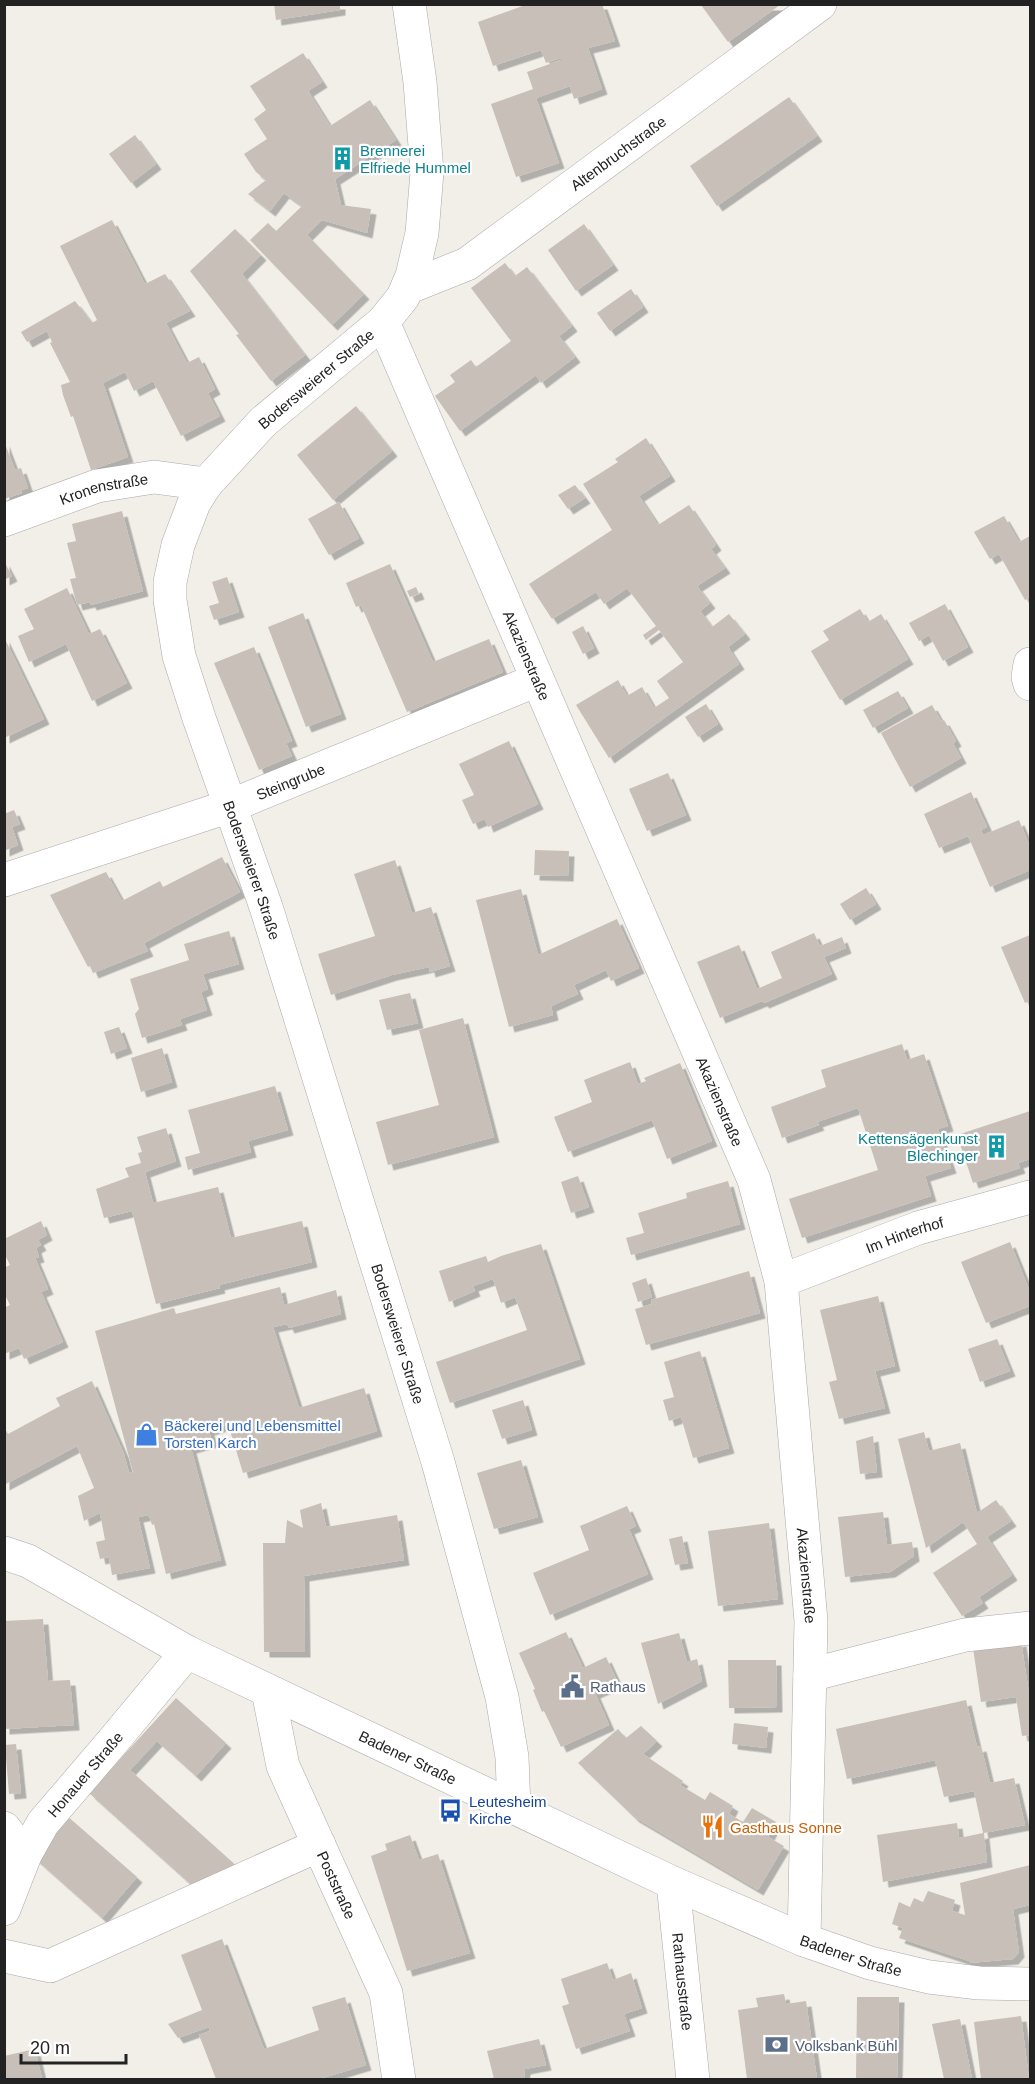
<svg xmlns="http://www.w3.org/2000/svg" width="1035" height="2084" font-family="Arial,sans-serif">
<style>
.building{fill:#c7bfb8;filter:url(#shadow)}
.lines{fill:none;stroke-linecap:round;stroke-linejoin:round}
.minor-casing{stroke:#a9a9a9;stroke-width:34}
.minor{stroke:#fff;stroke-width:33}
.labels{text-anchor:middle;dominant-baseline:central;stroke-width:4.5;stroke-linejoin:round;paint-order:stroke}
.culture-label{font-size:15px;fill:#0d838f;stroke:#fff;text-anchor:start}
.street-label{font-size:15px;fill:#222;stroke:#fff}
.shop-label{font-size:15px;fill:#366cbe;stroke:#fff;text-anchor:start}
.service-label{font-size:15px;fill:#4e5e75;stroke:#fff;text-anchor:start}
.transit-label{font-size:15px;fill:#164399;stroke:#fff;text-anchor:start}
.food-label{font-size:15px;fill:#c56008;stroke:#fff;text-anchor:start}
</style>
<defs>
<filter id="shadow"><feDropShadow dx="5.5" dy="5.5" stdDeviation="0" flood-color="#0004"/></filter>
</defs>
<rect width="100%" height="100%" fill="#f2efe9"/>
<path class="building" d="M 274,4 L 340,4 L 340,10 L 276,20 Z
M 528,4 L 602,4 L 615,41 L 588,48 L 602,89 L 574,99 L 570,86 L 536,98 L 559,163 L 516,177 L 491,104 L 533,89 L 527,72 L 561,60 L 561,58 L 546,63 L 541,50 L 493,66 L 478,22 Z
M 701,5 L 780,5 L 728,42 Z
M 303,53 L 322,82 L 308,91 L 330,126 L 370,100 L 396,140 L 335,179 L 341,205 L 371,209 L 367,233 L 322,220 L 307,235 L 364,294 L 332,325 L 250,240 L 268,223 L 276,231 L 302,206 L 284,193 L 270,211 L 248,194 L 266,180 L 256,172 L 244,154 L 267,139 L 254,119 L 266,110 L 250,86 Z
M 789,97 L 817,136 L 717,206 L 690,166 Z
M 135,135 L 156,164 L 131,183 L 109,154 Z
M 112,220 L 145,284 L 165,274 L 190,311 L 166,323 L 187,363 L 199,357 L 215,389 L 208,393 L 220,416 L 181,436 L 153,381 L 134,391 L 125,372 L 103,383 L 128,457 L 91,470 L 73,416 L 71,417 L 63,395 L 61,385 L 70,382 L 50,343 L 52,342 L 47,331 L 27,342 L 21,332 L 75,301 L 92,323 L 97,320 L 60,246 Z
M 584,224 L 613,265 L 576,291 L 548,250 Z
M 235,229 L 261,255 L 242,274 L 305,355 L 271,381 L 236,335 L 239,334 L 190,271 Z
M 505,263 L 515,276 L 527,267 L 572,326 L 559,336 L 575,357 L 541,383 L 536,375 L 460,431 L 435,396 L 455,382 L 450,375 L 471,360 L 476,367 L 511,341 L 471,288 Z
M 631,289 L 643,307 L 610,331 L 597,313 Z
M 356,406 L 392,451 L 333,500 L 297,455 Z
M 646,438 L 670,476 L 639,496 L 658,525 L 689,505 L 716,545 L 711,549 L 725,568 L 697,586 L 710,603 L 700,611 L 712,627 L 729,614 L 745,634 L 728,647 L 739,664 L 609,758 L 576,705 L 618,680 L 627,696 L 642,687 L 654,708 L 669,698 L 657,681 L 683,662 L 659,630 L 646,640 L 643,635 L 656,626 L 627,588 L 604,604 L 596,592 L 552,619 L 529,584 L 612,530 L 583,484 L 618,462 L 615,459 Z
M 4,441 L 15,470 L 21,468 L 28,488 L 21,490 L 22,493 L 4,499 Z
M 575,485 L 585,498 L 568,509 L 558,495 Z
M 339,502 L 359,538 L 329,555 L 308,519 Z
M 122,511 L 143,591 L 91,605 L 90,602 L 77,605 L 70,579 L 76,578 L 67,543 L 76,541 L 72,524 Z
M 1004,516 L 1019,542 L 1030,536 L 1030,597 L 1025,600 L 999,554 L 990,559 L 974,532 Z
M 4,561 L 12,576 L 4,580 Z
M 390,564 L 433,662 L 489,639 L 503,672 L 407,712 L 361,605 L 356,607 L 346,583 Z
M 227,577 L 239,612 L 214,620 L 209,606 L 219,603 L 212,582 Z
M 416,587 L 419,594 L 410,597 L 407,591 Z
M 67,588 L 89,634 L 100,629 L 127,683 L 92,701 L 66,644 L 29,662 L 18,636 L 34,629 L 24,609 Z
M 945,604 L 968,647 L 943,661 L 929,635 L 919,641 L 909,623 Z
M 860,609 L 868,622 L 881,614 L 908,659 L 840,700 L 811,651 L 829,640 L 823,631 Z
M 303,613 L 341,714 L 306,727 L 268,627 Z
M 583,626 L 594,648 L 583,654 L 572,632 Z
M 4,637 L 44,719 L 4,738 Z
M 254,647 L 292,741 L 286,743 L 292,756 L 259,770 L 214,663 Z
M 898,691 L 908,708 L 873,728 L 863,710 Z
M 706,704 L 718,724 L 698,737 L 685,717 Z
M 932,705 L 941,721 L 944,720 L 956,741 L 953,743 L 961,758 L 910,787 L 881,733 Z
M 509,741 L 538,804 L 488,827 L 485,819 L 473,824 L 462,800 L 474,795 L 459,764 Z
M 668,773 L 686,815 L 647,831 L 629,789 Z
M 971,792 L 987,827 L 981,830 L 983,835 L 1019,820 L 1030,847 L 1030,870 L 990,887 L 968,836 L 939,848 L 924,814 Z
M 14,810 L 20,824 L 12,827 L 18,845 L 4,851 L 4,814 Z
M 535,850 L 569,851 L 568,876 L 534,875 Z
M 222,857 L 240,892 L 144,943 L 148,951 L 93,973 L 90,966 L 88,967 L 50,895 L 106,872 L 122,901 L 160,881 L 163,887 Z
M 395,860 L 412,913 L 431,907 L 450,966 L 430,972 L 429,967 L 392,975 L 331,995 L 318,954 L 375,936 L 354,874 Z
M 866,888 L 876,904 L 850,920 L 840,904 Z
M 521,889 L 538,955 L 617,919 L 639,968 L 611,981 L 606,970 L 574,985 L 578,994 L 551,1006 L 553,1015 L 509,1027 L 476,900 Z
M 229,931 L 239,964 L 203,974 L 208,989 L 201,992 L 207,1010 L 180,1019 L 182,1025 L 142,1038 L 135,1014 L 139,1009 L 130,979 L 189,960 L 184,944 Z
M 814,933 L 820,946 L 842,937 L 846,948 L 824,957 L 832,974 L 764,1003 L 762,1001 L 720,1018 L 697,962 L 739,945 L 757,989 L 782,978 L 771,952 Z
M 1030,935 L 1030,1001 L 1025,1003 L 1001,947 Z
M 410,993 L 418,1023 L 387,1030 L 379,1000 Z
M 463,1018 L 494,1137 L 388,1165 L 376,1122 L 439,1105 L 419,1030 Z
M 119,1027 L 127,1048 L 111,1054 L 104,1032 Z
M 902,1044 L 907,1060 L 924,1054 L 948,1126 L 938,1129 L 951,1168 L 925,1176 L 931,1196 L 802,1238 L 789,1199 L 878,1170 L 858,1108 L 817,1122 L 819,1125 L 782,1138 L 771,1107 L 826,1087 L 821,1070 Z
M 162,1048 L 172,1082 L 141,1092 L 131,1058 Z
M 630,1062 L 638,1084 L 646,1081 L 644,1078 L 680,1063 L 712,1141 L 667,1159 L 652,1120 L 568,1152 L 554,1117 L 592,1102 L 584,1080 Z
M 275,1086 L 288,1130 L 248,1141 L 251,1152 L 188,1170 L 185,1157 L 200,1153 L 188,1110 Z
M 1030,1111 L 1030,1159 L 1018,1163 L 1020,1168 L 973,1183 L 957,1135 Z
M 166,1128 L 176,1161 L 145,1172 L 153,1203 L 218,1187 L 231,1238 L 302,1221 L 312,1262 L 219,1285 L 220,1288 L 156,1304 L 132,1211 L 104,1218 L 96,1189 L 129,1177 L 125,1168 L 141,1163 L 138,1153 L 142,1152 L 137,1137 Z
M 578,1176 L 589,1207 L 571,1213 L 561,1182 Z
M 728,1181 L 740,1224 L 631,1255 L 626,1238 L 644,1233 L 638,1213 L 687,1198 L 686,1193 Z
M 41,1221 L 47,1235 L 38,1240 L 41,1245 L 36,1248 L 39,1257 L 35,1258 L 48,1289 L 41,1292 L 63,1342 L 24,1359 L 19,1348 L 4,1354 L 4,1308 L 10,1305 L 4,1293 L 4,1268 L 10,1265 L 4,1253 L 4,1239 Z
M 1010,1242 L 1030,1292 L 1030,1306 L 986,1323 L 961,1262 Z
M 541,1244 L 580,1359 L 450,1403 L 436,1362 L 527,1330 L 515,1297 L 501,1303 L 493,1279 L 473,1286 L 475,1291 L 449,1302 L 439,1271 L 486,1256 L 488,1262 L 501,1256 Z
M 749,1271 L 760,1313 L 646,1345 L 635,1309 L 652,1304 L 651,1300 Z
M 646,1278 L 652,1297 L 638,1302 L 632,1283 Z
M 280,1287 L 284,1305 L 336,1290 L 341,1314 L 289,1328 L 287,1324 L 273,1327 L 299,1408 L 364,1388 L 377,1431 L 243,1473 L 228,1424 L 209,1430 L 212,1442 L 191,1448 L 221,1560 L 166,1574 L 154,1524 L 152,1525 L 149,1515 L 138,1517 L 150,1568 L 112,1575 L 109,1557 L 100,1559 L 96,1542 L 105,1540 L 100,1513 L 84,1521 L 78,1496 L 94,1488 L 77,1446 L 4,1485 L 4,1427 L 8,1434 L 60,1406 L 56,1398 L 92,1381 L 124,1454 L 129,1473 L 133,1472 L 95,1331 L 174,1308 L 176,1314 Z
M 878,1296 L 895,1366 L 875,1371 L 885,1408 L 839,1419 L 829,1382 L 837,1380 L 820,1310 Z
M 997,1339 L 1010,1371 L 980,1382 L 968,1349 Z
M 700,1351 L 729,1448 L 693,1458 L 681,1417 L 669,1421 L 663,1400 L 674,1397 L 664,1362 Z
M 523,1400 L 532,1430 L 502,1439 L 492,1410 Z
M 924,1432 L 929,1451 L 960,1443 L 977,1513 L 996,1500 L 1011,1521 L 987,1537 L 1012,1575 L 979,1597 L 983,1603 L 962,1616 L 933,1573 L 977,1544 L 963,1522 L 926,1548 L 898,1439 Z
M 873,1436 L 877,1472 L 860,1474 L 856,1441 Z
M 521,1460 L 538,1517 L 494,1529 L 477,1473 Z
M 321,1503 L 326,1527 L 397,1515 L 404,1560 L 304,1576 L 305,1652 L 264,1652 L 263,1543 L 285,1543 L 287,1520 L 303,1528 L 300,1510 Z
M 627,1506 L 636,1526 L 629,1529 L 648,1574 L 550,1615 L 533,1573 L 589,1550 L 580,1526 Z
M 883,1512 L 887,1545 L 912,1542 L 914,1556 L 890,1572 L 845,1577 L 838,1517 Z
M 769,1523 L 778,1599 L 718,1606 L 708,1531 Z
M 682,1536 L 688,1563 L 675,1565 L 669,1539 Z
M 43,1619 L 48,1681 L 70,1680 L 74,1725 L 4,1729 L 4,1621 Z
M 566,1632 L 583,1668 L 606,1657 L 618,1683 L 595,1693 L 609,1725 L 561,1747 L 544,1711 L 542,1712 L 533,1690 L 535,1689 L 519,1653 Z
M 679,1633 L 687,1662 L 697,1659 L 702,1681 L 658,1704 L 641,1643 Z
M 1021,1641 L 1028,1687 L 1030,1687 L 1030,1735 L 1022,1736 L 1016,1697 L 981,1702 L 973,1648 Z
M 728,1660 L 776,1660 L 777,1707 L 729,1708 Z
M 176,1698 L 226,1743 L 196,1776 L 157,1741 L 130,1770 L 241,1870 L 197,1890 L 89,1793 Z
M 966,1700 L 977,1747 L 981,1746 L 990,1783 L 1014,1778 L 1025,1825 L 984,1833 L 987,1862 L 883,1882 L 877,1835 L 957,1823 L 959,1838 L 983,1833 L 974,1791 L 944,1797 L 935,1760 L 847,1779 L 836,1729 Z
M 734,1723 L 768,1727 L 766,1748 L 732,1744 Z
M 641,1726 L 657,1741 L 643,1754 L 683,1781 L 680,1785 L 705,1800 L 710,1792 L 733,1806 L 729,1814 L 743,1822 L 752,1808 L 776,1822 L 768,1837 L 784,1846 L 758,1890 L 634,1817 L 578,1763 L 618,1729 L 626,1738 Z
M 16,1744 L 21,1793 L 9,1794 L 5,1745 Z
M 66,1815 L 137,1877 L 102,1918 L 31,1855 Z
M 410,1835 L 419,1860 L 438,1854 L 470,1953 L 407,1971 L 371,1856 L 387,1850 L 385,1844 Z
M 1030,1865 L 1030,1905 L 1013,1909 L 1019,1952 L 1013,1959 L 969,1963 L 969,1961 L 899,1938 L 903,1928 L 892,1924 L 899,1902 L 910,1907 L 914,1898 L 923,1902 L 928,1891 L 955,1900 L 952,1911 L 965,1915 L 960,1883 Z
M 222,1939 L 264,2049 L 319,2030 L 312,2007 L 345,1997 L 366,2065 L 319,2079 L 216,2079 L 199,2035 L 210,2031 L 209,2027 L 178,2038 L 168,2024 L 202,2010 L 181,1955 Z
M 607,1963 L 613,1980 L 631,1973 L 642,2008 L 624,2014 L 630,2031 L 576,2049 L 562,2006 L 569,2004 L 561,1979 Z
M 784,1994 L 786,2004 L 806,2001 L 817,2079 L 747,2079 L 738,2010 L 758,2007 L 756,1998 Z
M 857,1997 L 899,1997 L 897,2079 L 856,2079 Z
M 1021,2016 L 1029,2079 L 981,2079 L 974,2022 Z
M 960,2019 L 972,2079 L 944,2079 L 932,2024 Z
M 539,2039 L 546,2065 L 525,2069 L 524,2079 L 494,2079 L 487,2051 Z
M 35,2049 L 42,2079 L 4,2079 L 4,2056 Z"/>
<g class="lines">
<defs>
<g id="minor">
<path id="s1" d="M 409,4 L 420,82 L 427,172 L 422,233 L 412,276 L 403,297 L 383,322 L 263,422 L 206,484 L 194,503 L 178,545 L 170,582 L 170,600 L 179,656 L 199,718 L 266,907 L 438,1462 L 502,1697 L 512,1757 L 514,1808"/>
<path id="s2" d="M 407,288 L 467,264 L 820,4"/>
<path id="s3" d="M 383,322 L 754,1180 L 781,1281 L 811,1621 L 804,1940"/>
<path id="s4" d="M 4,520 L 97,486 L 154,477 L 206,484"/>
<path d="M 1030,664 L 1028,677 L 1030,684"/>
<path id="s5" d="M 4,880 L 230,806 L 537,680"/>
<path id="s6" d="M 781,1281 L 918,1228 L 1030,1197"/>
<path id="s7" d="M 4,1553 L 28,1561 L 187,1652 L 673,1883 L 804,1940 L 870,1963 L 929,1977 L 979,1983 L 1030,1984"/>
<path d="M 810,1675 L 965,1635 L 1030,1628"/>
<path id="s8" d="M 268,1691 L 283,1766 L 386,1993 L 399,2080"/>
<path d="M 4,1828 L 25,1855"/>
<path id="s9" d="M 673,1883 L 693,2080"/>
<path id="s10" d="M 4,1909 L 25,1855 L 43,1823 L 114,1740 L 187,1652"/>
<path d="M 4,1956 L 50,1966 L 319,1845"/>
</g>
</defs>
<use href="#minor" class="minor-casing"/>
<use href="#minor" class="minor"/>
</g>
<defs>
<symbol id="building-bare" viewBox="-9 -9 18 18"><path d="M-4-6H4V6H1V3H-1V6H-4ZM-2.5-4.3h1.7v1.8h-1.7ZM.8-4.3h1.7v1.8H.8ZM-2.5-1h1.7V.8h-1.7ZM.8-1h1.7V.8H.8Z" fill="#0f9aa8" stroke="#fff" stroke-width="2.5" paint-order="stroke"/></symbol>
<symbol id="shop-bare" viewBox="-9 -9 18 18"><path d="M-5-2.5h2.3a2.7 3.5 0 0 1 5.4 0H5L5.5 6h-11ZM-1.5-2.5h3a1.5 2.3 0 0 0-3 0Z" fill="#3f7fe0" stroke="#fff" stroke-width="2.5" paint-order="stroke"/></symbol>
<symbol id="civic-bare" viewBox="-9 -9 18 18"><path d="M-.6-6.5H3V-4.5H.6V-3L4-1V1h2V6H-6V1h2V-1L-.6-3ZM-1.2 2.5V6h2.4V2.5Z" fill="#5c6f8a" stroke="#fff" stroke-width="2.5" paint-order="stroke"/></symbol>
<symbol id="bus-bare" viewBox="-9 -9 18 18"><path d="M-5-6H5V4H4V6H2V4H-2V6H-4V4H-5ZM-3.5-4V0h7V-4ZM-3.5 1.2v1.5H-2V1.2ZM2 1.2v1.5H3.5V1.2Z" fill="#1a4fb4" stroke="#fff" stroke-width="2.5" paint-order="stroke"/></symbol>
<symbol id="restaurant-bare" viewBox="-9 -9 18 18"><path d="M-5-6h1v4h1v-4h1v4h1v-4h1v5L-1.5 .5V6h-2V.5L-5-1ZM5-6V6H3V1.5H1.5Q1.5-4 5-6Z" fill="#e8710a" stroke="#fff" stroke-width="2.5" paint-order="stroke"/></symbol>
<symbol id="bank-bare" viewBox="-9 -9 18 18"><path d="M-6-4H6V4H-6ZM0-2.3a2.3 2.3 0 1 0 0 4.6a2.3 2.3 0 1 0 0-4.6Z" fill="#5c6f8a" stroke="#fff" stroke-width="2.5" paint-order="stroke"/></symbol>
</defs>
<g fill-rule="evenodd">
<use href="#building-bare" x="326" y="142" width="33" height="33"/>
<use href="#building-bare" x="980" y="1130" width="33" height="33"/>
<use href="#shop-bare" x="130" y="1418" width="33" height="33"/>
<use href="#civic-bare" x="556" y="1670" width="33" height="33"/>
<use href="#bus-bare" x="434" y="1794" width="33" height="33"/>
<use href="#restaurant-bare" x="696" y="1810" width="33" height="33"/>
<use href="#bank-bare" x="760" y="2028" width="33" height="33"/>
</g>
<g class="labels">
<g class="culture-label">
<text x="360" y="150">Brennerei<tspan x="360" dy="17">Elfriede Hummel</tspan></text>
<text x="978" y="1138" text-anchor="end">Kettensägenkunst<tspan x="978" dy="17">Blechinger</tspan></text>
</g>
<g class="street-label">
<text stroke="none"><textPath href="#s2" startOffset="252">Altenbruchstraße</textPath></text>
<text transform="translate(316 379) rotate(-40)">Bodersweierer Straße</text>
<text stroke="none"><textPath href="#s4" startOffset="105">Kronenstraße</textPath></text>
<text stroke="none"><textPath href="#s3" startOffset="363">Akazienstraße</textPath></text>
<text stroke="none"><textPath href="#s5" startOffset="303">Steingrube</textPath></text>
<text stroke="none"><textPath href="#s1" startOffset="976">Bodersweierer Straße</textPath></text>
<text stroke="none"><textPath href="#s3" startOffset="849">Akazienstraße</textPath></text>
<text stroke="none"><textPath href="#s6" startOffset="132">Im Hinterhof</textPath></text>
<text stroke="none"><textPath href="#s1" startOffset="1462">Bodersweierer Straße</textPath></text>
<text stroke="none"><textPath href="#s3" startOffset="1335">Akazienstraße</textPath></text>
<text stroke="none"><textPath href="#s7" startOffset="453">Badener Straße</textPath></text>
<text stroke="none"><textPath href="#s10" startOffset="159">Honauer Straße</textPath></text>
<text stroke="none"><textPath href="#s8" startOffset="207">Poststraße</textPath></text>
<text stroke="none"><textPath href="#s7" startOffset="939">Badener Straße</textPath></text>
<text stroke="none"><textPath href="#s9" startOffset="99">Rathausstraße</textPath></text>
</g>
<g class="shop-label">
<text x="164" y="1425">Bäckerei und Lebensmittel<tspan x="164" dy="17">Torsten Karch</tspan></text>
</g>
<g class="service-label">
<text x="590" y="1686">Rathaus</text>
<text x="795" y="2045">Volksbank Bühl</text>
</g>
<g class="transit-label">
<text x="469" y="1801">Leutesheim<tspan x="469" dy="17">Kirche</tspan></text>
</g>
<g class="food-label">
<text x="730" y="1827">Gasthaus Sonne</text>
</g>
</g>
<rect width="1035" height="2084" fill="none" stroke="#222222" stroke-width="12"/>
<path d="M21 2054v9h105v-9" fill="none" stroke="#222222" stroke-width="3"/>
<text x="30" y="2054" font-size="18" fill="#222222" stroke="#ffffff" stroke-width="4.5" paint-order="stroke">20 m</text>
</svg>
